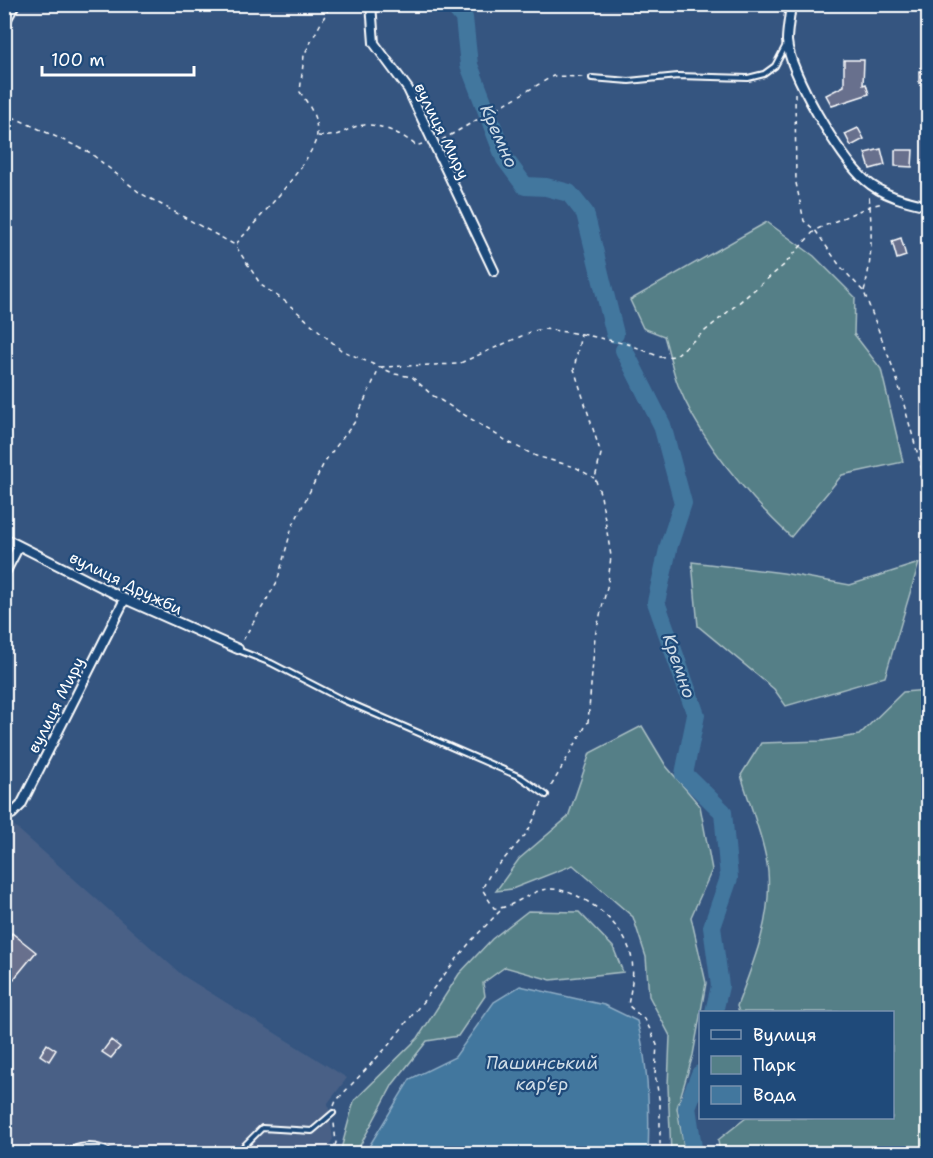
<svg xmlns="http://www.w3.org/2000/svg" width="933" height="1158" font-family="'Shantell Sans',sans-serif">
<style>
.built{fill:#486086}
.green{fill:#547f87;stroke:#aabfc3;stroke-width:1.5}
.water{fill:#42779e;stroke:#8eadc5;stroke-width:1.5}
.lines{fill:none;stroke-linecap:round;stroke-linejoin:round}
.stream{stroke:#8eadc5;stroke-width:3}
.river{stroke:#42779e;stroke-width:18}
.building{fill:#686f8d;stroke:#fff;stroke-width:1.5}
.lane-casing{stroke:#fff;stroke-width:8}
.street-casing{stroke:#fff;stroke-width:12}
.path{stroke:#fff;stroke-width:1.5;stroke-dasharray:4.5 4.5;stroke-linecap:butt}
.lane{stroke:#1f4a7a;stroke-width:4}
.street{stroke:#1f4a7a;stroke-width:8}
.labels{text-anchor:middle;dominant-baseline:central;stroke-width:4.5;stroke-linejoin:round;paint-order:stroke}
.street-label{font-size:16px;fill:#fff;stroke:#1f4a7a}
.water-label{font-size:18px;font-style:italic;fill:#d0dde7;stroke:#1f4a7a}
</style>
<rect width="100%" height="100%" fill="#355580"/>
<filter id="ink" filterUnits="userSpaceOnUse"><feTurbulence type="fractalNoise" baseFrequency=".0167" numOctaves="2"/><feDisplacementMap in="SourceGraphic" scale="12" xChannelSelector="R" yChannelSelector="G"/><feConvolveMatrix kernelMatrix="1 2 1 2 8 2 1 2 1" color-interpolation-filters="sRGB"/></filter>
<g filter="url(#ink)">
<path class="built" d="M 11,823 L 182,975 L 347,1078 L 328,1103 L 333,1139 L 325,1153 L 5,1154 L 4,830 Z"/>
<path class="green" d="M 767,222 L 814,256 L 855,297 L 854,334 L 881,369 L 903,462 L 842,475 L 791,537 C 747,495 701,442 678,385 C 672,369 669,352 664,336 L 643,328 L 630,300 Z
M 692,562 L 783,573 L 850,585 L 919,563 L 885,677 L 786,706 L 774,689 L 698,626 Z
M 928,690 L 928,1153 L 720,1153 L 718,1140 L 746,1118 L 892,1118 L 892,1012 L 739,1012 L 737,1006 C 753,964 772,919 768,872 C 766,845 749,803 741,775 L 761,743 L 822,741 L 859,735 L 903,692 Z
M 642,726 L 666,766 L 700,806 L 712,870 L 691,917 L 706,983 L 693,1055 L 677,1108 L 685,1153 L 671,1153 L 668,1086 L 670,1036 L 649,996 L 646,957 L 633,917 L 573,865 L 512,889 L 496,891 L 519,859 L 568,817 L 590,753 Z
M 528,911 L 579,912 L 613,947 L 623,972 L 551,980 L 505,967 L 483,983 L 485,996 L 458,1036 L 427,1041 L 393,1084 L 356,1153 L 340,1153 L 354,1101 L 418,1038 L 459,974 L 492,939 Z"/>
<path class="water" d="M 520,986 L 604,1005 L 637,1021 C 648,1063 650,1110 648,1153 L 365,1153 L 410,1079 L 455,1057 L 494,1002 Z"/>
<g class="lines">
<path class="stream" d="M 614,4 L 632,4
M 744,4 L 763,4"/>
<path class="river" d="M 452,4 L 464,18 L 469,65 L 505,159 L 525,186 L 546,187 L 569,193 L 585,213 L 615,334
M 624,350 L 662,425 L 683,503 L 669,545 L 656,602 L 696,715 L 684,774 L 723,812 L 729,878 L 712,927 L 720,986 L 714,1012
M 694,1154 L 687,1107 L 700,1074"/>
</g>
<path class="building" d="M 844,60 L 864,60 L 863,85 L 866,84 L 869,94 L 832,106 L 826,95 L 844,86 Z
M 919,71 L 928,72 L 928,84 L 919,83 Z
M 858,128 L 864,139 L 851,146 L 845,134 Z
M 881,149 L 885,165 L 870,169 L 865,153 Z
M 895,150 L 913,150 L 912,167 L 895,166 Z
M 901,238 L 906,256 L 897,259 L 892,241 Z
M 12,933 L 36,952 L 4,991 L 4,943 Z
M 111,1040 L 120,1047 L 111,1058 L 102,1052 Z
M 47,1044 L 56,1050 L 49,1061 L 40,1055 Z"/>
<g class="lines">
<defs>
<path id="lane" d="M 592,78 L 629,81 L 678,76 L 748,78 L 764,74 L 775,66 L 786,45
M 238,650 L 271,663 L 343,700 L 520,777 L 546,795
M 4,1144 L 11,1154
M 59,1154 C 77,1146 95,1141 113,1154
M 236,1154 L 262,1128 L 312,1131 L 333,1113"/>
<path id="street" d="M 371,4 L 374,43 L 408,89 L 494,271
M 791,4 C 790,16 787,29 787,41 C 789,72 841,160 865,180 C 883,196 906,201 928,206
M 4,24 L 15,4
M 4,538 L 125,599 L 238,649
M 4,575 L 19,546
M 4,816 L 12,814 L 21,805 L 125,599"/>
</defs>
<use href="#lane" class="lane-casing"/>
<use href="#street" class="street-casing"/>
<path class="path" d="M 795,93 L 796,183 L 804,221 L 815,230 L 840,266 L 864,292 L 896,376 L 928,491
M 4,113 L 89,152 L 140,193 L 235,245 L 261,285 L 286,302 L 341,350 L 395,374 L 412,377 L 432,395 L 510,443 L 536,456 L 575,467 L 594,478
M 318,136 C 345,138 344,127 364,125 C 378,123 407,136 416,146 L 422,144
M 442,140 L 553,76 L 585,77
M 236,244 C 254,223 317,158 317,133 C 317,116 309,105 300,92 L 304,55 L 331,4
M 864,291 C 873,258 872,228 869,195
M 582,334 L 631,345 L 660,357 L 675,356 L 784,265 L 815,230 L 870,206 L 883,203
M 380,367 L 458,364 L 533,331 L 544,329 L 581,334 L 574,369 L 601,454 L 595,478 L 601,496 L 611,556 L 608,583 L 595,636 L 588,722 L 550,788
M 243,640 L 277,582 L 292,527 L 325,461 L 354,423 L 380,367
M 542,803 L 527,833 L 489,876 L 482,889 L 494,908 C 512,910 530,889 550,889 C 582,889 624,924 631,955 C 635,972 631,989 628,1005 L 646,1021 L 657,1045 L 655,1074 L 660,1104 L 660,1154
M 334,1106 L 336,1101 L 387,1047 L 471,941 L 501,910
M 331,1154 L 336,1143 L 334,1123"/>
<use href="#lane" class="lane"/>
<use href="#street" class="street"/>
</g>
</g>
<g class="labels">
<g class="street-label">
<text transform="translate(442 131) rotate(64)">вулиця Миру</text>
<text transform="translate(126 583) rotate(26)">вулиця Дружби</text>
<text transform="translate(56 705) rotate(-63)">вулиця Миру</text>
</g>
<g class="water-label">
<text transform="translate(499 136) rotate(66)">Кремно</text>
<text transform="translate(679 666) rotate(71)">Кремно</text>
<text x="542" y="1063">Пашинський<tspan x="542" dy="21">кар'єр</tspan></text>
</g>
</g>
<rect width="933" height="1158" fill="none" stroke="#1f4a7a" stroke-width="24"/>
<rect x="12" y="12" width="909" height="1134" fill="none" stroke="#fff" stroke-width="2" filter="url(#ink)"/>
<rect x="699" y="1011" width="195" height="108" fill="#1f4a7a" stroke="#7992af" stroke-width="1.5"/>
<rect x="711" y="1030" width="30" height="9" fill="#1f4a7a" stroke="#7992af" stroke-width="1.5"/>
<text x="753" y="1041" font-size="18" fill="#ffffff">Вулиця</text>
<rect x="711" y="1056" width="30" height="18" fill="#547f87" stroke="#7992af" stroke-width="1.5"/>
<text x="753" y="1071" font-size="18" fill="#ffffff">Парк</text>
<rect x="711" y="1086" width="30" height="18" fill="#42779e" stroke="#7992af" stroke-width="1.5"/>
<text x="753" y="1101" font-size="18" fill="#ffffff">Вода</text>
<path d="M42 66v9h152v-9" fill="none" stroke="#ffffff" stroke-width="3"/>
<text x="51" y="66" font-size="18" fill="#ffffff" stroke="#1f4a7a" stroke-width="4.5" paint-order="stroke">100 m</text>
</svg>
